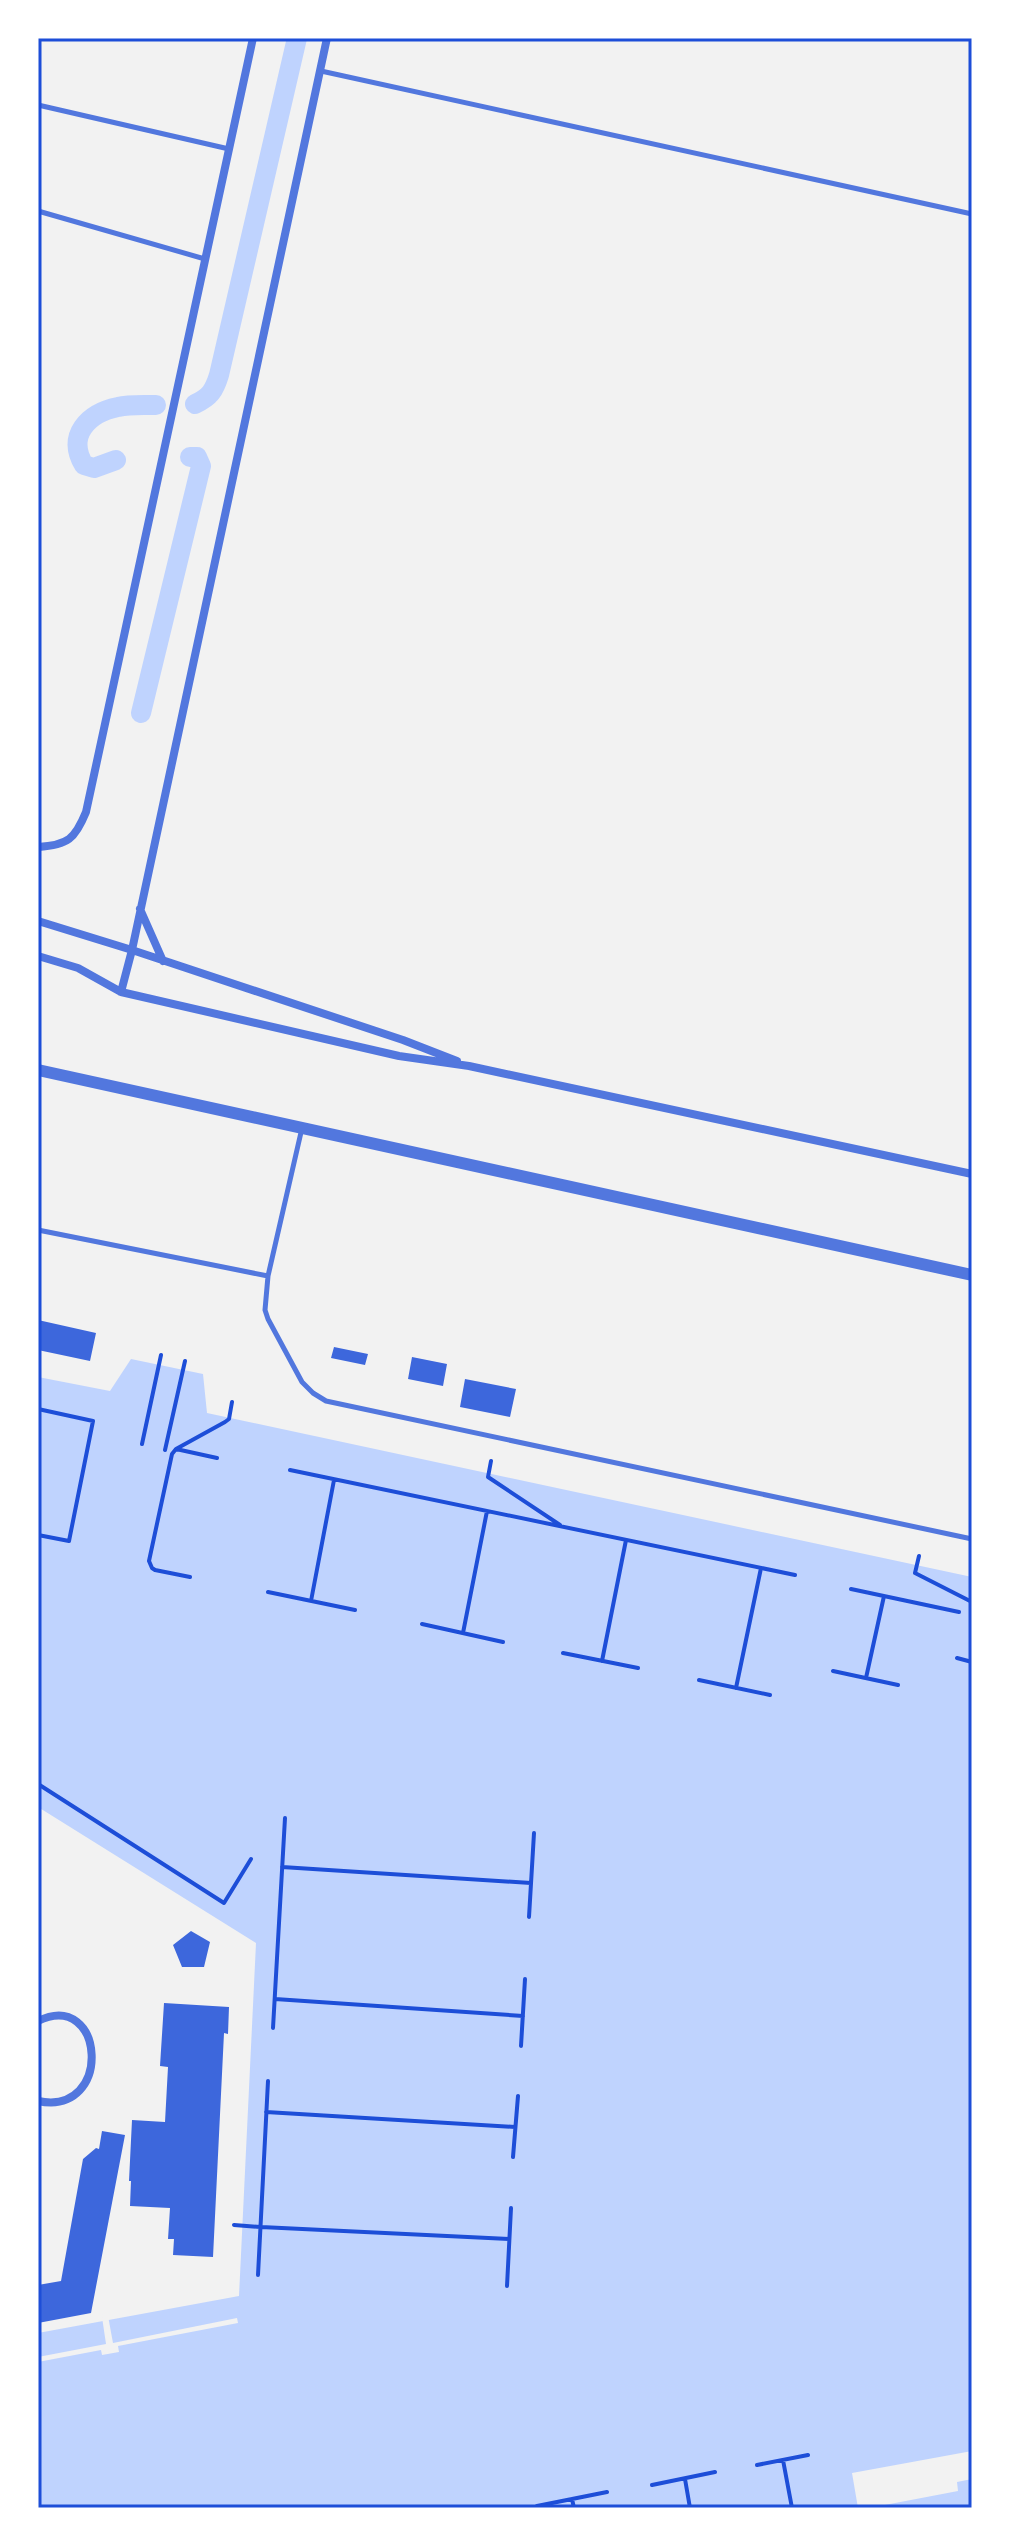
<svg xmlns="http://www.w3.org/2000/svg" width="1010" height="2546" font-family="'Golos Text',sans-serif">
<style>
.water{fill:#bfd3fe}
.pier{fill:#f2f2f2}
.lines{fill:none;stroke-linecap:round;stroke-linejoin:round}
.canal{stroke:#bfd3fe;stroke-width:20}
.building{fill:#3d67dc}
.path{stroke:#1d4ed8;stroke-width:4}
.service{stroke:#5277de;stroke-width:5}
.minor{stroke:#5277de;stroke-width:8}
.tertiary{stroke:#5277de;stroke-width:12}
.neatline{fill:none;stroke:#1d4ed8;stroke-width:3}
</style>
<rect width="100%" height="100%" fill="#f2f2f2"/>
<path class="water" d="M 131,1359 L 203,1374 L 207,1413 L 972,1577 L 972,2508 L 38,2508 L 38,2333 L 239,2296 L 256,1943 L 38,1807 L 38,1377 L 110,1391 Z"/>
<path class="pier" d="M 108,2316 L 113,2343 L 237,2318 L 238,2323 L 118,2346 L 119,2352 L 102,2355 L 101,2350 L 38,2362 L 38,2357 L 106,2344 L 102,2317 Z
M 972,2451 L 972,2479 L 957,2482 L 958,2491 L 869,2508 L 858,2508 L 852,2473 Z"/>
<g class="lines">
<path class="canal" d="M 195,404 C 210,397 214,391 219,375 L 297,38
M 116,460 L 94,468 L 84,465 C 66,436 88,413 118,407 C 130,404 144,405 156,405
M 141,713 L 201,466 L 197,457 L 190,457"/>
</g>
<path class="building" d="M 38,1320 L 96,1333 L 90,1361 L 38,1350 Z
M 334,1347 L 368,1354 L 365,1365 L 331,1358 Z
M 412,1357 L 447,1364 L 443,1386 L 408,1379 Z
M 465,1379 L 516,1389 L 510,1417 L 460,1407 Z
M 191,1931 L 210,1942 L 204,1967 L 182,1967 L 173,1945 Z
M 164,2003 L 229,2007 L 228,2034 L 224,2033 L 213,2257 L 173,2255 L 174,2239 L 168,2239 L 170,2208 L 130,2206 L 131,2181 L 129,2181 L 132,2120 L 165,2122 L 168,2067 L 160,2066 Z
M 102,2131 L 125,2135 L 91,2313 L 38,2323 L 38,2285 L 61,2281 L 83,2159 L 96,2148 L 99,2149 Z"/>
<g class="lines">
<path class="path" d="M 38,1409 L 93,1421 L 69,1541 L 38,1535
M 142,1444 L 161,1355
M 176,1449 L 225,1422 L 229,1419 L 232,1402
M 165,1450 L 185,1361
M 491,1461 L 488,1477 L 560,1525
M 290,1470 L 795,1575
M 919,1556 L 915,1573 L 970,1601
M 190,1577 L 155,1570 L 152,1568 L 149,1561 L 172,1454 L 176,1449 L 217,1458
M 851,1589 L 959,1612
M 268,1592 L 355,1610
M 311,1601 L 334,1480
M 422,1624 L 503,1642
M 463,1633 L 487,1511
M 563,1653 L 638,1668
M 957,1658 L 972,1662
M 602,1661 L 626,1540
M 833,1671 L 898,1685
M 866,1678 L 884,1596
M 699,1680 L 770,1695
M 736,1688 L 761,1568
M 38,1784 L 224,1903 L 251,1859
M 282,1867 L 531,1883
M 529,1917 L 534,1833
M 275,1999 L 523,2016
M 273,2028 L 285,1818
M 521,2046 L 525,1979
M 266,2112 L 515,2127
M 513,2157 L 518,2096
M 234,2225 L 260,2227
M 261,2227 L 509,2239
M 258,2275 L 268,2081
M 507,2286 L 511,2208
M 783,2460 L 792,2508
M 757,2465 L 808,2455
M 685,2479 L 690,2508
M 652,2485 L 715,2472
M 572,2499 L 574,2508
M 537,2506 L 607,2492"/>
<path class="service" d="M 321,71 L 972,214
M 38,105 L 229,149
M 38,211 L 205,259
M 302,1128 L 268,1276 L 265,1310 L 268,1319 L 302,1382 L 313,1393 L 326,1401 L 972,1539
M 38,1230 L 268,1276"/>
<path class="minor" d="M 38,847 C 68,845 75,839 86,812 L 253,38
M 140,909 L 163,961
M 38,921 L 132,950 L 403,1040 L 457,1061
M 38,956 L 78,968 L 121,992 L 399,1056 L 469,1066 L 972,1174
M 121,992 L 132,950 L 327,38
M 38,2021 C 105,1988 114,2117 38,2101"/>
<path class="tertiary" d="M 38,1070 L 972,1275"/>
</g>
<rect width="1010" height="2546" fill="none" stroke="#ffffff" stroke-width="80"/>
<rect x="40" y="40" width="930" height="2466" class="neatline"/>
</svg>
